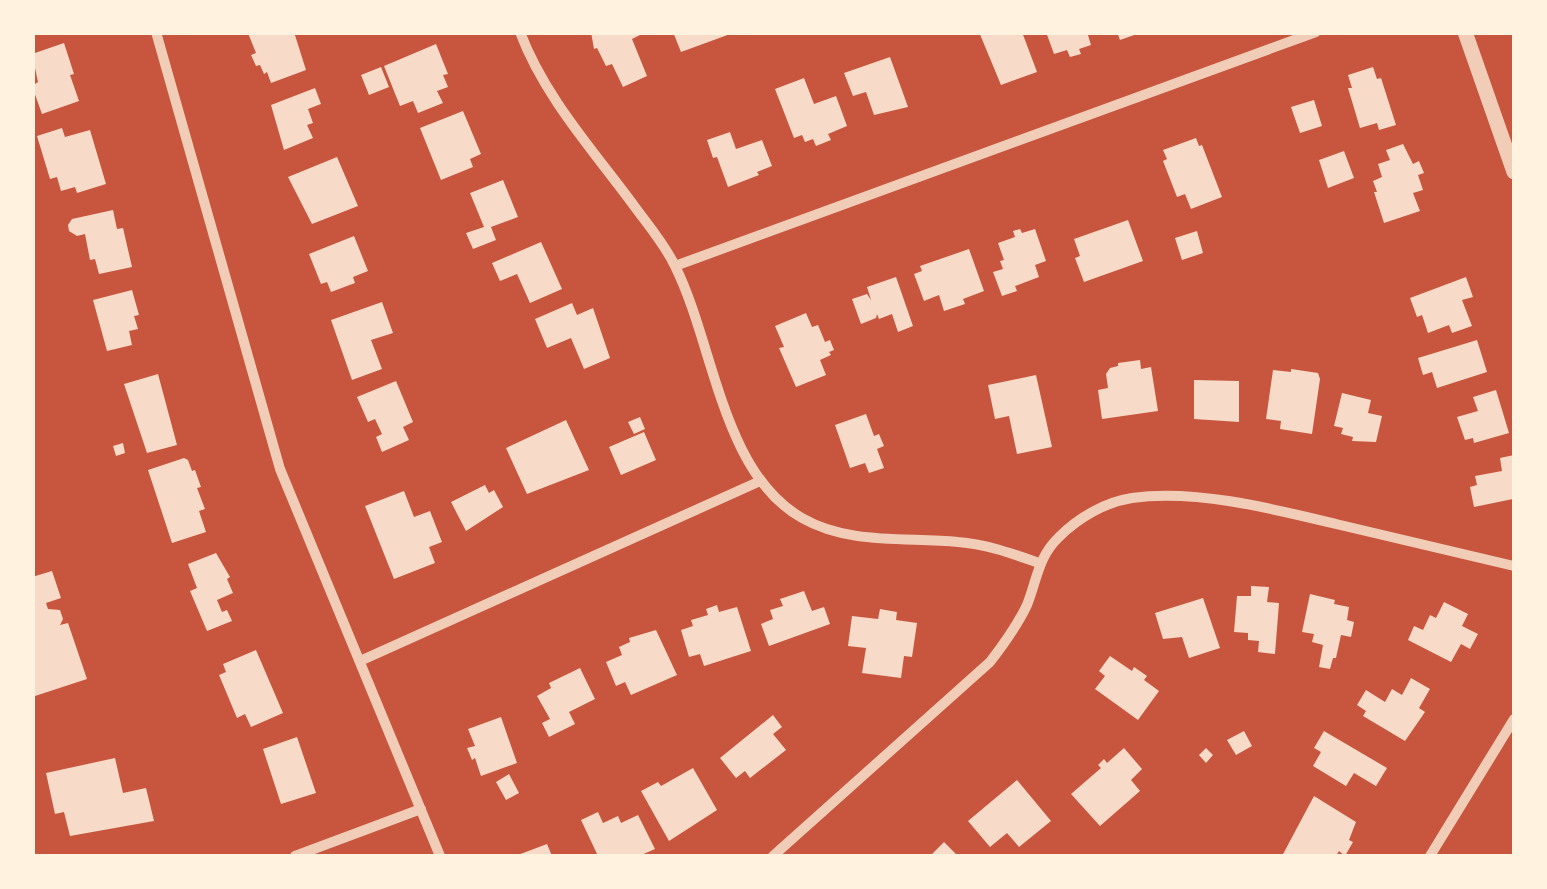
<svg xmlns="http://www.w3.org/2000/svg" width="1547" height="889" font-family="'Space Grotesk',sans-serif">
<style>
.building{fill:#f7dbc8}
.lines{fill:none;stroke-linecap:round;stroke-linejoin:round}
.minor{stroke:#f1ccb7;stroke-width:10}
.tertiary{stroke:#f1ccb7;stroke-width:15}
</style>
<rect width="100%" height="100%" fill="#c8553d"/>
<path class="building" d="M 294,32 L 306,70 L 271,83 L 267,72 L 264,74 L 260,65 L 256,66 L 251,55 L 256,53 L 248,33 Z
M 591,32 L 646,32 L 632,39 L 647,76 L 623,87 L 612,64 L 606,66 L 597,48 L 594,49 Z
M 673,32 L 733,32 L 733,33 L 681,52 Z
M 979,32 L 1022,32 L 1037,72 L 1001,85 Z
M 1046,32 L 1087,32 L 1091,45 L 1079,49 L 1081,54 L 1070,57 L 1067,50 L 1054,54 Z
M 1117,32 L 1140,32 L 1140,33 L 1120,40 Z
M 64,43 L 74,74 L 70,75 L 79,101 L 42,114 L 32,86 L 38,82 L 32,54 Z
M 436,44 L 448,74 L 443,75 L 448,87 L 437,91 L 443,103 L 418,113 L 413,101 L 400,106 L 384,66 Z
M 890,57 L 908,107 L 874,115 L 866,92 L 853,96 L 844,73 Z
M 381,67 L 389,87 L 369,95 L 361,75 Z
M 1373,67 L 1377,79 L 1381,78 L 1396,125 L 1379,130 L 1377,123 L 1360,128 L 1348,88 L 1352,88 L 1348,75 Z
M 804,78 L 814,104 L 836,96 L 847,126 L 828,134 L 831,140 L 816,146 L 813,139 L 805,142 L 802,135 L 794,138 L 775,89 Z
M 315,88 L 321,104 L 308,109 L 313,123 L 307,125 L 313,138 L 284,150 L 271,105 Z
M 1314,100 L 1322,126 L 1300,133 L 1291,107 Z
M 463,111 L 481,154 L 470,159 L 473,167 L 441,180 L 420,128 Z
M 62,128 L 65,137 L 90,130 L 106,184 L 77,193 L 75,187 L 61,191 L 57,177 L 50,179 L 37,136 Z
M 730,132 L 736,149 L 762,140 L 772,166 L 757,172 L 759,175 L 728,187 L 717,157 L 713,158 L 707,140 Z
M 1196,138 L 1199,146 L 1202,145 L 1222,197 L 1191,209 L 1185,194 L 1177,197 L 1163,161 L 1167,159 L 1163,150 Z
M 1403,144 L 1413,164 L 1419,161 L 1424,173 L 1418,175 L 1423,190 L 1413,193 L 1420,211 L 1384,223 L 1374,192 L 1377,192 L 1373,181 L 1382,177 L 1378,164 L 1390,160 L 1386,150 Z
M 1344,151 L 1354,178 L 1328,188 L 1319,160 Z
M 337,157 L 358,206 L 312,224 L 288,177 Z
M 503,180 L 518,217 L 491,227 L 496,240 L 473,249 L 466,233 L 484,227 L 470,193 Z
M 113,210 L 117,229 L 123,228 L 132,267 L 99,274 L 95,259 L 90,260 L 85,234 L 77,236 L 69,231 L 68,225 L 72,219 Z
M 1128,220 L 1143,261 L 1084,282 L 1075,258 L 1080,256 L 1074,239 Z
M 1020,229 L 1022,233 L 1035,229 L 1046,261 L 1035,265 L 1039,277 L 1015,286 L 1017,291 L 1002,296 L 993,272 L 1003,269 L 1000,261 L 1004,260 L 998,243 L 1015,237 L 1013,231 Z
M 1197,231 L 1203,253 L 1182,260 L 1175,238 Z
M 354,236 L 368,271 L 353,277 L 355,283 L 331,292 L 327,282 L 321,284 L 309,254 Z
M 541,242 L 562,289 L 530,303 L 517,274 L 500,281 L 492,263 Z
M 969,249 L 984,291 L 963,299 L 965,304 L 944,311 L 939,295 L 924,301 L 914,274 L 922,271 L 920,266 Z
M 896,277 L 913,326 L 898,332 L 892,314 L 879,319 L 877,314 L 876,318 L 861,324 L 852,299 L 867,294 L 871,300 L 867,287 Z
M 1466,277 L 1473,297 L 1462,300 L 1472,326 L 1452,333 L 1449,325 L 1428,333 L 1422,315 L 1417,317 L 1410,298 Z
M 132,290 L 139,315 L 134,316 L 138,329 L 129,331 L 132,345 L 107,351 L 93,300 Z
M 382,302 L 393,333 L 371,340 L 382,369 L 352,380 L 331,320 Z
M 572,303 L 577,315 L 593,308 L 610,358 L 584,369 L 571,338 L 547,348 L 535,319 Z
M 806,313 L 812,327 L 818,325 L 825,342 L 830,340 L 834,350 L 829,352 L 831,355 L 820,360 L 826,375 L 796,387 L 779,348 L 784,347 L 775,326 Z
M 1477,340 L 1487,372 L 1437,388 L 1432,372 L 1423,375 L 1418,358 Z
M 1140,360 L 1141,369 L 1151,367 L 1158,411 L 1102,419 L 1098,390 L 1108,388 L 1106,374 L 1110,368 L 1118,366 L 1118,363 Z
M 1291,369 L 1318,373 L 1320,379 L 1312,434 L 1280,429 L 1281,421 L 1266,419 L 1273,370 L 1291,372 Z
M 158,374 L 177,445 L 147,453 L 124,384 Z
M 1036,375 L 1052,447 L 1017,454 L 1009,416 L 995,419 L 988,385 Z
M 1194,380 L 1239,381 L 1239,422 L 1194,419 Z
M 396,381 L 413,422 L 403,427 L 409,440 L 382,452 L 376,437 L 382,434 L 375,419 L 368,422 L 357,397 Z
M 1496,390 L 1509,433 L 1474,443 L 1473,438 L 1465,440 L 1457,417 L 1478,411 L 1473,397 Z
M 1342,393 L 1371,400 L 1368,413 L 1382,416 L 1376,442 L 1352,441 L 1353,437 L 1341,434 L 1343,428 L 1334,426 Z
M 866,414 L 874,436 L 879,434 L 884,446 L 877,449 L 884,468 L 869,473 L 865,463 L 850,468 L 835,425 Z
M 640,417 L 645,429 L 634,434 L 628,422 Z
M 566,420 L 589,470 L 527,494 L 506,448 Z
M 644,432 L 656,460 L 621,475 L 609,447 Z
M 123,443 L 125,453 L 116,456 L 113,446 Z
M 1514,455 L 1513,499 L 1474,507 L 1470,487 L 1477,485 L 1475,476 L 1502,471 L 1500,458 Z
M 184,458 L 188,460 L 192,471 L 195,470 L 201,487 L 197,488 L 205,509 L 199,511 L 206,532 L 172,543 L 148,470 Z
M 485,485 L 489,493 L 494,490 L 503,507 L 466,531 L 451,502 Z
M 404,491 L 414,517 L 430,511 L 442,542 L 429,547 L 435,563 L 394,579 L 365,506 Z
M 216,553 L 230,577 L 227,579 L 233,593 L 217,600 L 222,612 L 227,610 L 232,621 L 207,631 L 190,591 L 197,588 L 188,564 Z
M 52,571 L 61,598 L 46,603 L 48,609 L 60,610 L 63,619 L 60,625 L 68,623 L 87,679 L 32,697 L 32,577 Z
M 1251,586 L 1269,587 L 1267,602 L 1279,603 L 1275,654 L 1258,652 L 1259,641 L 1248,640 L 1248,633 L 1234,632 L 1237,596 L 1251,596 Z
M 804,591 L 812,611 L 824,607 L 830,624 L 769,646 L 761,624 L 773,619 L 770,610 L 783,606 L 780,599 Z
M 1310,594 L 1335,600 L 1334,604 L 1349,607 L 1347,620 L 1354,622 L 1351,637 L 1341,635 L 1336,658 L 1333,658 L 1330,669 L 1319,667 L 1323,645 L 1312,642 L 1314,634 L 1302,632 Z
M 1203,598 L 1220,648 L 1189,658 L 1182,637 L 1163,639 L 1155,613 Z
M 1444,602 L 1468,614 L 1462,626 L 1478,634 L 1470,649 L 1461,644 L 1451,662 L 1408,640 L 1414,626 L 1423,630 L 1430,615 L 1436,618 Z
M 717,605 L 719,612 L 737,607 L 751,651 L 704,666 L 700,654 L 689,657 L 681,630 L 693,626 L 691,620 L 708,615 L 706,609 Z
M 880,609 L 897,612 L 896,620 L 917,623 L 912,657 L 904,656 L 901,678 L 862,673 L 866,648 L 848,646 L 852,616 L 878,619 Z
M 656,630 L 677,675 L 631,695 L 625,682 L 616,686 L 606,662 L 622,655 L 619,647 L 630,642 L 629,638 Z
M 256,650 L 283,713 L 251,727 L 245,714 L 237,718 L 219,675 L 226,672 L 223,664 Z
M 1110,656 L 1132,671 L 1134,667 L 1147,676 L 1144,680 L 1159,691 L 1138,720 L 1095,689 L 1105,676 L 1099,671 Z
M 580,668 L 595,699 L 569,712 L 575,724 L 549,737 L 542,723 L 550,719 L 537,696 L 551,688 L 549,683 Z
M 1411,678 L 1430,689 L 1419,708 L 1425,712 L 1405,741 L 1363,716 L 1366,711 L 1357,705 L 1366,690 L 1385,702 L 1392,689 L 1402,695 Z
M 773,715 L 782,727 L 773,734 L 786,750 L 750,778 L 745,771 L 736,778 L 720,758 Z
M 501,717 L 517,763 L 481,776 L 475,758 L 472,760 L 467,748 L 475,746 L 468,729 Z
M 1244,731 L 1252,746 L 1236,755 L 1227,740 Z
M 1324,731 L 1387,768 L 1376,786 L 1354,773 L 1346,786 L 1313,766 L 1321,752 L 1314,748 Z
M 297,737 L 316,793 L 281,804 L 263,749 Z
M 1124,748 L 1142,769 L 1131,780 L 1140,791 L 1100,826 L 1071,794 L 1101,768 L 1098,765 L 1104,759 L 1107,763 Z
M 1206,748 L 1213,755 L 1206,763 L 1199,755 Z
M 115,758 L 123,793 L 146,788 L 154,821 L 70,836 L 64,812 L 55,814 L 46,773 Z
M 693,768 L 717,810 L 669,841 L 641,791 L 658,782 L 661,786 Z
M 509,774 L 519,793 L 506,800 L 496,782 Z
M 1017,780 L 1051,821 L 1019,847 L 1007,833 L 990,847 L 968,821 Z
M 1314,796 L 1356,822 L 1349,840 L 1353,842 L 1345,856 L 1339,851 L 1336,856 L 1282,856 Z
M 598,812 L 603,823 L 618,816 L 621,823 L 638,815 L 655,849 L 639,856 L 598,856 L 581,820 Z
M 944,842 L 958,856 L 930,856 Z
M 547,844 L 552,856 L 515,856 Z"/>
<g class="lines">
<path class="minor" d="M 156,32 L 280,469 L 440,856
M 520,32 C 544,96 592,149 632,203 C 647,224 664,243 675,266 C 714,344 722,473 802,518 C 849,545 906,537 958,542 C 986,544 1013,554 1039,563
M 675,266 L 1316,32
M 360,661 L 758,482
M 295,856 L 421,809
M 773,856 L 990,662 C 1004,644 1017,626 1027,605 C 1037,580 1038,557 1059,537 C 1078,518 1105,502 1132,498 C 1196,489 1274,509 1336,524 C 1395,538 1455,552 1514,566
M 1430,856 L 1514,719"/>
<path class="tertiary" d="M 1465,32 L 1514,172"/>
</g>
<rect width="1547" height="889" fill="none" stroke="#fff3e0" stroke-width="70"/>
</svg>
